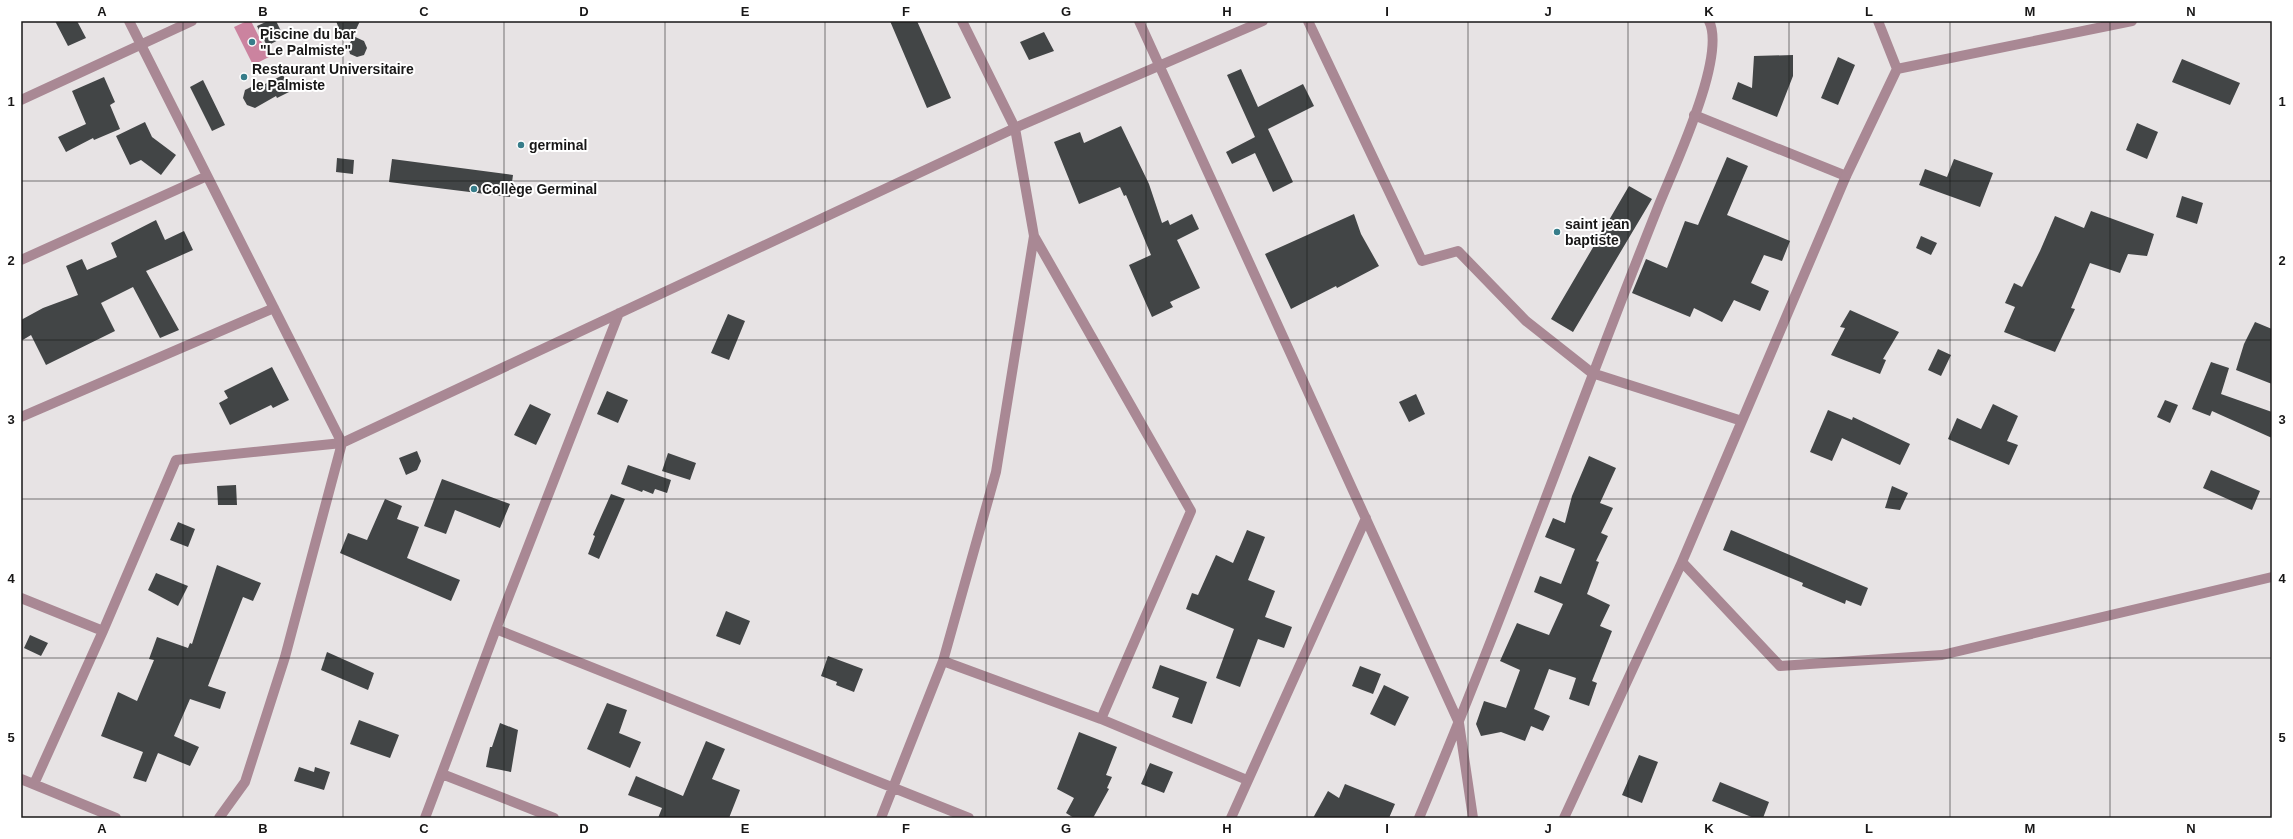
<svg xmlns="http://www.w3.org/2000/svg" width="2293" height="839" font-family="Arial,sans-serif">
<style>
.water{fill:#cb839f}
.building{fill:#424546}
.lines{fill:none;stroke-linecap:round;stroke-linejoin:round}
.lane{stroke:#a98894;stroke-width:10}
.street{stroke:#a98894;stroke-width:10}
.grid{fill:none;stroke:#181717;stroke-width:1;stroke-opacity:0.55}
.poi-dot{fill:#377d8a;stroke:#fff;stroke-width:1.5}
.labels{text-anchor:middle;dominant-baseline:central;stroke-width:4;stroke-linejoin:round;paint-order:stroke}
.poi-label{font-size:14px;font-weight:bold;fill:#181717;stroke:#fff;text-anchor:start}
.neatline{fill:none;stroke:#181717;stroke-width:1.5}
.grid-label{font-size:13px;text-anchor:middle;font-weight:bold;fill:#181717}
</style>
<rect width="100%" height="100%" fill="#e7e3e4"/>
<path class="water" d="M 247,21 L 251,21 L 269,57 L 253,65 L 234,27 Z"/>
<path class="building" d="M 55,21 L 77,21 L 86,38 L 68,46 Z
M 268,21 L 276,21 L 284,37 L 267,46 L 257,26 Z
M 336,21 L 360,21 L 353,36 L 364,41 L 367,48 L 364,55 L 357,57 L 350,54 L 348,47 L 352,39 L 341,34 Z
M 890,21 L 917,21 L 951,98 L 927,108 Z
M 1044,32 L 1054,51 L 1029,60 L 1020,42 Z
M 1793,55 L 1793,76 L 1777,117 L 1732,99 L 1738,82 L 1752,88 L 1754,56 Z
M 1838,57 L 1855,65 L 1838,105 L 1821,98 Z
M 2182,59 L 2240,83 L 2230,105 L 2172,82 Z
M 1241,69 L 1258,107 L 1303,84 L 1314,106 L 1268,129 L 1293,182 L 1273,192 L 1255,153 L 1232,164 L 1226,152 L 1255,137 L 1227,75 Z
M 283,75 L 291,91 L 277,98 L 276,96 L 255,108 L 247,105 L 243,98 L 245,90 L 253,86 L 259,87 Z
M 104,77 L 115,102 L 110,105 L 120,129 L 94,140 L 93,138 L 66,152 L 58,137 L 86,124 L 72,91 Z
M 203,80 L 225,125 L 212,131 L 190,87 Z
M 145,122 L 152,137 L 176,155 L 161,175 L 141,160 L 130,165 L 116,136 Z
M 2137,123 L 2158,132 L 2147,159 L 2126,150 Z
M 1121,126 L 1149,184 L 1162,223 L 1168,220 L 1170,225 L 1192,214 L 1199,229 L 1177,240 L 1200,288 L 1170,302 L 1173,307 L 1152,317 L 1129,265 L 1151,255 L 1126,195 L 1124,196 L 1120,187 L 1079,204 L 1054,142 L 1080,132 L 1084,143 Z
M 1727,157 L 1748,166 L 1727,215 L 1790,241 L 1782,261 L 1764,255 L 1751,283 L 1769,291 L 1760,311 L 1734,300 L 1722,322 L 1694,308 L 1690,317 L 1632,293 L 1646,259 L 1667,268 L 1685,221 L 1698,225 Z
M 337,158 L 354,160 L 353,174 L 336,172 Z
M 392,159 L 513,175 L 510,197 L 389,182 Z
M 1954,159 L 1993,173 L 1980,207 L 1919,185 L 1925,169 L 1947,177 Z
M 1629,186 L 1652,199 L 1573,332 L 1551,319 Z
M 2182,196 L 2203,203 L 2197,224 L 2176,217 Z
M 2091,211 L 2154,234 L 2147,256 L 2128,254 L 2120,273 L 2090,263 L 2071,308 L 2075,309 L 2055,352 L 2004,332 L 2015,307 L 2005,303 L 2014,283 L 2022,287 L 2040,251 L 2055,216 L 2084,228 Z
M 1354,214 L 1361,234 L 1379,266 L 1337,288 L 1336,286 L 1291,309 L 1265,254 Z
M 156,220 L 165,240 L 184,231 L 193,250 L 146,271 L 179,330 L 160,338 L 133,287 L 101,303 L 115,331 L 46,365 L 31,335 L 21,341 L 21,320 L 43,308 L 78,295 L 66,266 L 82,259 L 87,270 L 117,257 L 111,243 Z
M 1921,236 L 1937,243 L 1931,255 L 1916,248 Z
M 1850,310 L 1899,332 L 1883,359 L 1886,360 L 1880,374 L 1831,355 L 1845,328 L 1840,327 Z
M 728,314 L 745,321 L 729,360 L 711,353 Z
M 2255,322 L 2272,329 L 2272,384 L 2236,370 L 2244,344 Z
M 1938,349 L 1951,355 L 1941,376 L 1928,370 Z
M 2211,362 L 2229,368 L 2221,394 L 2272,412 L 2272,438 L 2212,411 L 2210,416 L 2192,409 Z
M 272,367 L 289,400 L 273,408 L 271,405 L 230,425 L 219,403 L 228,398 L 224,391 Z
M 607,391 L 628,400 L 618,423 L 597,414 Z
M 1416,394 L 1425,414 L 1409,422 L 1399,402 Z
M 2165,400 L 2178,405 L 2170,423 L 2157,417 Z
M 530,404 L 551,414 L 536,445 L 514,435 Z
M 1993,404 L 2018,416 L 2007,441 L 2018,445 L 2009,465 L 1948,439 L 1957,418 L 1981,429 Z
M 1828,410 L 1852,420 L 1853,417 L 1910,444 L 1900,465 L 1842,438 L 1832,461 L 1810,452 Z
M 417,451 L 421,461 L 417,470 L 406,475 L 399,458 Z
M 668,453 L 696,463 L 690,480 L 662,471 Z
M 1589,456 L 1616,468 L 1600,503 L 1613,508 L 1601,533 L 1608,536 L 1596,561 L 1599,562 L 1587,594 L 1610,605 L 1600,626 L 1612,631 L 1592,681 L 1597,683 L 1589,706 L 1569,699 L 1576,678 L 1549,669 L 1534,709 L 1550,716 L 1543,731 L 1531,726 L 1525,741 L 1501,732 L 1481,736 L 1476,724 L 1484,701 L 1506,708 L 1520,670 L 1500,661 L 1517,623 L 1549,635 L 1563,604 L 1534,592 L 1540,576 L 1561,584 L 1575,549 L 1545,537 L 1553,518 L 1565,523 L 1572,496 Z
M 628,465 L 671,480 L 667,493 L 655,489 L 653,494 L 643,490 L 642,492 L 621,484 Z
M 2211,470 L 2260,491 L 2252,510 L 2203,488 Z
M 442,479 L 510,504 L 500,528 L 455,510 L 446,534 L 424,526 Z
M 236,485 L 237,505 L 218,505 L 217,486 Z
M 1892,486 L 1908,493 L 1900,510 L 1885,508 Z
M 611,494 L 625,499 L 599,559 L 588,554 L 595,536 L 593,535 Z
M 385,499 L 402,506 L 397,519 L 419,527 L 407,558 L 460,580 L 451,601 L 340,553 L 348,533 L 367,540 Z
M 178,522 L 195,529 L 188,547 L 170,540 Z
M 1247,530 L 1265,537 L 1248,580 L 1275,591 L 1265,617 L 1292,627 L 1284,648 L 1258,639 L 1240,687 L 1216,678 L 1234,629 L 1186,609 L 1192,593 L 1198,595 L 1216,555 L 1233,563 Z
M 1731,530 L 1868,588 L 1861,606 L 1846,600 L 1845,604 L 1802,586 L 1803,583 L 1723,550 Z
M 217,565 L 261,583 L 253,601 L 243,597 L 208,686 L 226,692 L 220,709 L 190,699 L 174,736 L 199,747 L 190,766 L 158,753 L 146,782 L 133,778 L 143,752 L 101,736 L 118,692 L 137,701 L 154,660 L 149,659 L 157,637 L 188,648 L 190,643 L 192,644 Z
M 156,573 L 188,586 L 178,606 L 148,590 Z
M 726,611 L 750,621 L 740,645 L 716,636 Z
M 30,635 L 48,643 L 41,656 L 24,648 Z
M 327,652 L 374,673 L 368,690 L 321,670 Z
M 828,656 L 863,669 L 854,692 L 836,685 L 837,682 L 821,676 Z
M 1160,665 L 1207,682 L 1192,724 L 1172,717 L 1179,698 L 1152,688 Z
M 1360,666 L 1381,674 L 1373,694 L 1352,686 Z
M 1384,685 L 1409,697 L 1395,726 L 1370,714 Z
M 607,703 L 627,710 L 619,733 L 641,742 L 630,768 L 587,749 Z
M 359,720 L 399,735 L 390,758 L 350,744 Z
M 500,723 L 518,730 L 511,772 L 486,767 L 490,747 L 492,747 Z
M 1079,732 L 1117,747 L 1106,775 L 1112,777 L 1107,788 L 1109,789 L 1093,818 L 1074,818 L 1066,813 L 1074,798 L 1057,789 Z
M 706,741 L 725,749 L 712,779 L 740,790 L 729,818 L 658,818 L 662,808 L 628,795 L 636,776 L 683,796 Z
M 1639,755 L 1658,762 L 1642,803 L 1622,795 Z
M 1150,763 L 1173,772 L 1164,793 L 1141,784 Z
M 299,767 L 314,772 L 315,767 L 330,772 L 324,790 L 294,781 Z
M 1720,782 L 1769,802 L 1763,818 L 1754,818 L 1712,801 Z
M 1345,784 L 1395,804 L 1389,818 L 1313,818 L 1328,791 L 1339,798 Z"/>
<g class="lines">
<path class="lane" d="M 1694,115 L 1846,176"/>
<path class="street" d="M 129,21 L 342,443 L 285,657 L 245,782 L 219,818
M 962,21 L 1015,128 L 1034,236 L 1191,511 L 1101,719
M 1139,21 L 1459,723 L 1473,818
M 1308,21 L 1422,261 L 1458,251 L 1526,321 L 1592,373 L 1742,421
M 1897,69 L 2132,21
M 21,100 L 192,21
M 21,260 L 207,176
M 21,417 L 274,308
M 1682,562 L 1780,666 L 1942,655 L 2272,577
M 21,598 L 103,631
M 496,629 L 969,818
M 943,661 L 1101,719 L 1247,780
M 442,774 L 554,818
M 21,779 L 116,818
M 34,784 L 103,631 L 176,460 L 342,443 L 1015,128 L 1263,21
M 425,818 L 496,629 L 619,313
M 881,818 L 943,661 L 996,472 L 1034,236
M 1231,818 L 1366,518
M 1419,818 C 1504,617 1577,410 1658,207 C 1673,169 1727,57 1709,21
M 1564,818 L 1682,562 L 1846,176 L 1897,69 L 1878,21"/>
</g>
<path class="grid" d="M 183,21 L 183,818M 343,21 L 343,818M 504,21 L 504,818M 665,21 L 665,818M 825,21 L 825,818M 986,21 L 986,818M 1146,21 L 1146,818M 1307,21 L 1307,818M 1468,21 L 1468,818M 1628,21 L 1628,818M 1789,21 L 1789,818M 1950,21 L 1950,818M 2110,21 L 2110,818M 21,181 L 2272,181M 21,340 L 2272,340M 21,499 L 2272,499M 21,658 L 2272,658"/>
<g class="poi-dot">
<circle cx="252" cy="42" r="4"/>
<circle cx="244" cy="77" r="4"/>
<circle cx="521" cy="145" r="4"/>
<circle cx="474" cy="189" r="4"/>
<circle cx="1557" cy="232" r="4"/>
</g>
<g class="labels">
<g class="poi-label">
<text x="260" y="34">Piscine du bar<tspan x="260" dy="16">"Le Palmiste"</tspan></text>
<text x="252" y="69">Restaurant Universitaire<tspan x="252" dy="16">le Palmiste</tspan></text>
<text x="529" y="145">germinal</text>
<text x="482" y="189">Collège Germinal</text>
<text x="1565" y="224">saint jean<tspan x="1565" dy="16">baptiste</tspan></text>
</g>
</g>
<rect width="2293" height="839" fill="none" stroke="#ffffff" stroke-width="44"/>
<rect x="22" y="22" width="2249" height="795" class="neatline"/>
<g class="grid-label">
<text x="102" y="16">A</text>
<text x="263" y="16">B</text>
<text x="424" y="16">C</text>
<text x="584" y="16">D</text>
<text x="745" y="16">E</text>
<text x="906" y="16">F</text>
<text x="1066" y="16">G</text>
<text x="1227" y="16">H</text>
<text x="1387" y="16">I</text>
<text x="1548" y="16">J</text>
<text x="1709" y="16">K</text>
<text x="1869" y="16">L</text>
<text x="2030" y="16">M</text>
<text x="2191" y="16">N</text>
<text x="11" y="106">1</text>
<text x="2282" y="106">1</text>
<text x="11" y="265">2</text>
<text x="2282" y="265">2</text>
<text x="11" y="424">3</text>
<text x="2282" y="424">3</text>
<text x="11" y="583">4</text>
<text x="2282" y="583">4</text>
<text x="11" y="742">5</text>
<text x="2282" y="742">5</text>
<text x="102" y="833">A</text>
<text x="263" y="833">B</text>
<text x="424" y="833">C</text>
<text x="584" y="833">D</text>
<text x="745" y="833">E</text>
<text x="906" y="833">F</text>
<text x="1066" y="833">G</text>
<text x="1227" y="833">H</text>
<text x="1387" y="833">I</text>
<text x="1548" y="833">J</text>
<text x="1709" y="833">K</text>
<text x="1869" y="833">L</text>
<text x="2030" y="833">M</text>
<text x="2191" y="833">N</text>
</g>
</svg>
